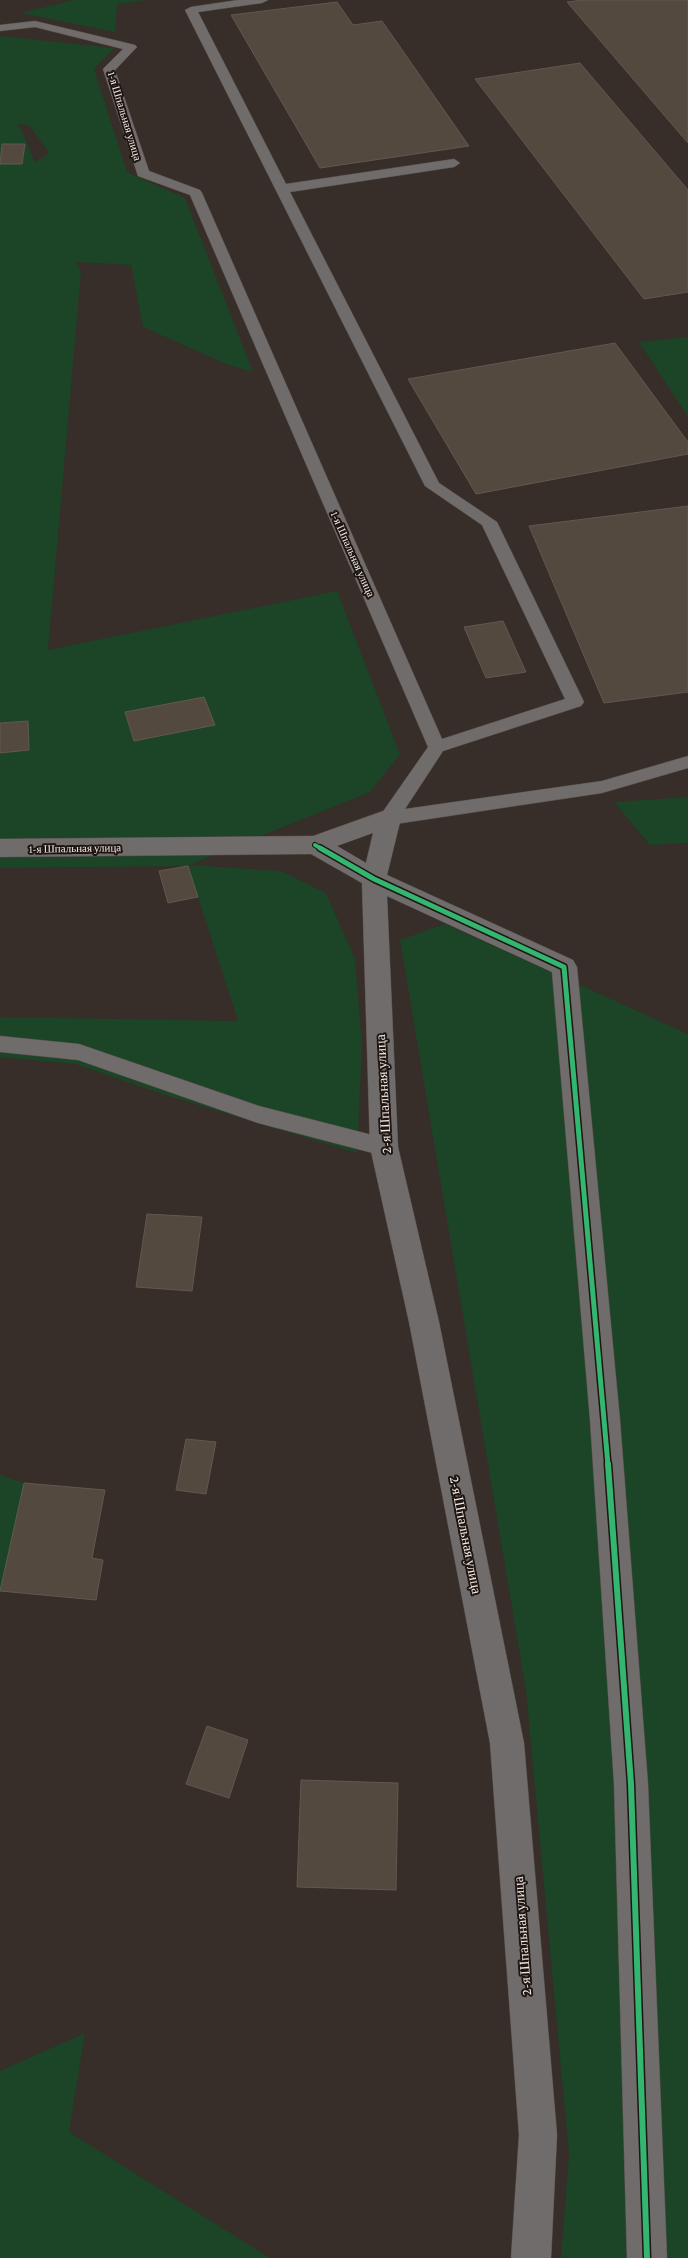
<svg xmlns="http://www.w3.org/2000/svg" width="688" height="2258" font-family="'Crimson Pro',serif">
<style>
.green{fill:#1c4427;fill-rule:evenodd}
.building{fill:#54493e;stroke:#615853}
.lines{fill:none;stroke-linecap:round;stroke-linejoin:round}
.lane-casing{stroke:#554c48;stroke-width:1}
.street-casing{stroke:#554c48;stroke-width:1}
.lane{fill:#706c6b;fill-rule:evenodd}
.street{fill:#706c6b;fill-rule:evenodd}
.cycleway-far2-casing{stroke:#1e1612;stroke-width:6}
.cycleway-far1-casing{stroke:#1e1612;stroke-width:8}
.cycleway-casing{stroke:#1e1612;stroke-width:9}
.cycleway-far2{stroke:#33b770;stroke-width:4}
.cycleway-far1{stroke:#33b770;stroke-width:5}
.cycleway{stroke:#33b770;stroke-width:6}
.labels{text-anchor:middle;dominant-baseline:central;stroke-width:4;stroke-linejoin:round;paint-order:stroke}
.far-street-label{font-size:11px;fill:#f6e9e4;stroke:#1e1612}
.street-label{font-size:14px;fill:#f6e9e4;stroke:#1e1612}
</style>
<rect width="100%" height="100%" fill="#372d29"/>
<path class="green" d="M 74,0 L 148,0 L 117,4 L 115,32 L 21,13 Z
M 2,36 L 114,48 L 94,69 L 127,172 L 185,198 L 253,372 L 226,364 L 143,327 L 131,265 L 76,262 L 81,272 L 48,650 L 337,591 L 400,754 L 370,792 L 189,865 L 281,871 L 326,893 L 355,959 L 362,1046 L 357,1153 L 165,1095 L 75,1064 L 0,1057 L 0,1017 L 238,1021 L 188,866 L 0,868 L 0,37 ZM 18,123 L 30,126 L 49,153 L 35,162 Z
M 688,337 L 688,417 L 639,342 Z
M 688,797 L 688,843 L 650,845 L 614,802 Z
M 445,924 L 688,1034 L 688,2258 L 561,2258 L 569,2154 L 526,1691 L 400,940 Z
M 0,1475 L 24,1483 L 0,1593 Z
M 85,2033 L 69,2132 L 270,2258 L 0,2258 L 0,2071 Z"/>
<path class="building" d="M 583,0 L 688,0 L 688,143 L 567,2 Z
M 337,2 L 353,25 L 382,21 L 469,146 L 320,168 L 231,15 Z
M 580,63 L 688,190 L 688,292 L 644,299 L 475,79 Z
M 2,144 L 25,144 L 22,164 L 0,164 Z
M 615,343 L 688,442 L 688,454 L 476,494 L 408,379 Z
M 688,506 L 688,692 L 604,703 L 529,526 Z
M 503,621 L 526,672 L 486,678 L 464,627 Z
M 204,697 L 215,725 L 134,741 L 125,712 Z
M 28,721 L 29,750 L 0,753 L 0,723 Z
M 188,866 L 198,897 L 168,903 L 159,871 Z
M 147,1214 L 202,1217 L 192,1291 L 136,1287 Z
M 186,1439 L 216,1442 L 206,1494 L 176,1490 Z
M 24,1483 L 105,1490 L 92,1558 L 103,1560 L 96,1600 L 0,1591 Z
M 207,1726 L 248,1740 L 229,1798 L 186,1784 Z
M 301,1780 L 398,1783 L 396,1890 L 297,1887 Z"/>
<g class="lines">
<defs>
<path id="lane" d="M 238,0 L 268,0 L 262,3 L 198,12 L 286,184 L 454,159 L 460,163 L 454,167 L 290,192 L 439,483 L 497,522 L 584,702 L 581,706 L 443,751 L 405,809 L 602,781 L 688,756 L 688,768 L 602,793 L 389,825 L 382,823 L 380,818 L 382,813 L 428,747 L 190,195 L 138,176 L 137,173 L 103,69 L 123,49 L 35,27 L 0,31 L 0,25 L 35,21 L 135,45 L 137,47 L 115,70 L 149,171 L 200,190 L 202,193 L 442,739 L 565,699 L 482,525 L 425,486 L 185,10 L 191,7 Z
M 0,1036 L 79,1044 L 259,1106 L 384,1138 L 392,1141 L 395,1147 L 392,1153 L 384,1156 L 258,1123 L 78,1060 L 0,1052 Z"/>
<path id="street" d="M 389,809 L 397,812 L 401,818 L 387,875 L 573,960 L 577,967 L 620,1420 L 648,1784 L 667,2258 L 627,2258 L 614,1784 L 590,1420 L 552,972 L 387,896 L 398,1147 L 439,1322 L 524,1743 L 557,2135 L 551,2258 L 511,2258 L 519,2135 L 490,1743 L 409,1322 L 370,1147 L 362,883 L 311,854 L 0,857 L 0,839 L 313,836 ZM 373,833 L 366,863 L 337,846 Z"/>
</defs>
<use href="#lane" class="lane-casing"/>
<use href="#street" class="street-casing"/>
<use href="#lane" class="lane"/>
<use href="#street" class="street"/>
<defs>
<path id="cycleway-far2" d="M 315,845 L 322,849"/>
<path id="cycleway-far1" d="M 320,848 L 374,879 L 564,967 L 608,1465"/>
<path id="cycleway" d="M 608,1464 L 631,1784 L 647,2258"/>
</defs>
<use href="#cycleway-far2" class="cycleway-far2-casing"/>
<use href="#cycleway-far1" class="cycleway-far1-casing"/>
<use href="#cycleway" class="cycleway-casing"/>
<use href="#cycleway-far2" class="cycleway-far2"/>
<use href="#cycleway-far1" class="cycleway-far1"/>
<use href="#cycleway" class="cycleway"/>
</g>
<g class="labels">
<g class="far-street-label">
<text transform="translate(125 116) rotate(73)">1-я Шпальная улица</text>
<text transform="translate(353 554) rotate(66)">1-я Шпальная улица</text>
<text transform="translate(75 848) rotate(-1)">1-я Шпальная улица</text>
</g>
<g class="street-label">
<text transform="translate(383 1094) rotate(-93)">2-я Шпальная улица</text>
<text transform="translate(466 1535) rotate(79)">2-я Шпальная улица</text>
<text transform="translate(522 1936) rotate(-94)">2-я Шпальная улица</text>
</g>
</g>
</svg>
